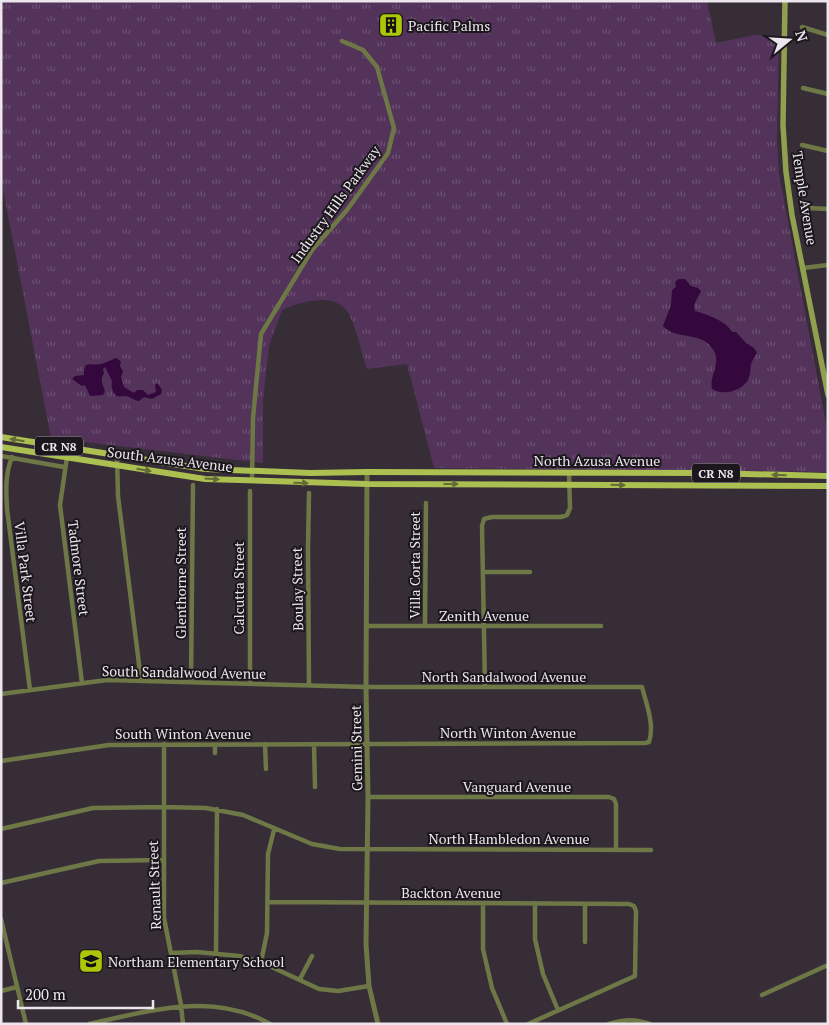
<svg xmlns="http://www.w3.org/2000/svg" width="829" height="1025" font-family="'PT Serif',serif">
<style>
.grass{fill:url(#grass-tufts)}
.water{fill:#34083d}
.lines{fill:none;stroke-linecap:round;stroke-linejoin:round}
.minor{stroke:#6e7846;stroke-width:4.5}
.tertiary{stroke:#6e7846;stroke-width:5}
.secondary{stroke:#91a04e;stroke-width:5.5}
.primary{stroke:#acbf51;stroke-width:6}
.oneway{fill:#646b36}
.labels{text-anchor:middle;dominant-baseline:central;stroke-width:4;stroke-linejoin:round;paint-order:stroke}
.shield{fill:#1b171c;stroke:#ada8ae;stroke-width:1}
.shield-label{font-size:12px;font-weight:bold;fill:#ebe6ec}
.poi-label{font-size:14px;fill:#ebe6ec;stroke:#1b171c;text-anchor:start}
.street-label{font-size:14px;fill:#ebe6ec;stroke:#1b171c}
</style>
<defs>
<pattern id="grass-tufts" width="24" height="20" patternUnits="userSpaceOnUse" patternTransform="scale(1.25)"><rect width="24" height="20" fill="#53335a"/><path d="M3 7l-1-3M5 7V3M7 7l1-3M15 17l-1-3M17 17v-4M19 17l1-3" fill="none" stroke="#6c5172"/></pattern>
</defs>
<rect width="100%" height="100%" fill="#362d37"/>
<path class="grass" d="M 1,1 L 707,1 L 716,43 L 754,35 L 779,36 L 777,140 L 779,174 L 828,434 L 828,472 L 434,468 L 407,364 L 367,369 C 362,354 355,322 347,311 C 333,292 299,302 282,310 L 269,346 L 263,400 L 263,463 L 51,438 L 1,179 Z"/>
<path class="water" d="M 679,279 L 685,279 L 691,286 L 698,288 L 701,291 L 694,305 L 695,311 C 708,315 725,320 732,332 L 736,332 L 746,343 L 754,348 L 757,353 C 755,356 752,361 751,364 C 750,369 751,374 748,380 C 741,391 724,396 712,389 C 709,376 721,364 714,351 C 703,330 676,341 663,326 L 671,305 L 672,290 L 676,287 L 675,282 Z
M 117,358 L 121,362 L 120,366 L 123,371 L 121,377 L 124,387 L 134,393 L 137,390 L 143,390 L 148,395 L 156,392 L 155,385 L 157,383 L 162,390 L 161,394 L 152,399 L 144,397 L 139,401 C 133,400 131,397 126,396 C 125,396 119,397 117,396 C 112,394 111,385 112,381 L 105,367 L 103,369 L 104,373 C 100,381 102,383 105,391 L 103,395 L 90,396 L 85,385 L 82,386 L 72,379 L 75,376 L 84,375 C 83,359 92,366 101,364 C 106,363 112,359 117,358 Z"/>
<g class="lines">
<path class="minor" d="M 802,27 L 828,35
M 803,88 L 828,94
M 802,145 L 828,151
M 809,208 L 828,209
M 803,268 L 828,265
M 1,456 L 64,467
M 117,456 L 118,496 L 141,680
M 12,457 C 5,474 6,491 7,509 L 30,690
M 67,457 L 60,505 L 82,683
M 252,481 L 253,418 L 261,334 L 312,250 L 347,210 L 388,153 L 394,128 L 377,67 L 363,50 L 342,41
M 483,572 L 530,572
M 368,626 L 601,626
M 425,626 L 426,503
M 191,681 L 193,485
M 250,684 L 250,491
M 309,685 L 308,548 L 309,493
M 485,687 L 482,526 L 484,519 L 492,517 L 561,517 L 567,515 L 570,508 L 569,473
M 1,694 L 107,680 L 366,687 L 642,687 C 646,703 655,725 649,742 L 645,743 L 109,745 L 1,761
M 164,744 L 164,918 L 181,1005 L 183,1024
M 265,744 L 266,769
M 314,744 L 315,787
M 215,745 L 215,753
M 368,797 L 609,797 L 614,799 L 616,804 L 616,850
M 1,829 L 93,808 L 164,807 L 206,808 L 243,815 L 312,844 L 340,849 L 651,850
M 1,883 L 99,861 L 163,860
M 268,902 L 629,904 L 634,906 L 636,911 L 635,976 L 528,1024
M 535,903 L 535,939 L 543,974 L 558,1010
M 483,904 L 483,949 L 492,988 L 507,1024
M 1,919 L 26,1024
M 585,942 L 585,904
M 171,953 L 197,952 L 239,956 L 261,962 L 319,989 L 338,991 L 369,986
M 216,953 L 217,809
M 261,962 L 267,933 L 268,854 L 274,830
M 300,979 L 312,956
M 1,991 L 17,987
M 762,995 L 828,965
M 89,1024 C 149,1011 213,991 270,1024
M 609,1024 C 624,1019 635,1019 650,1024"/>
<path class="tertiary" d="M 367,472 L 366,687 L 368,797 L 366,944 L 369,986 L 378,1024"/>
<path class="secondary" d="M 785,1 L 783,125 L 786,172 L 792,215 L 828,395"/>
<path class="primary" d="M 1,437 L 205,469 L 310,473 L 367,472 L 707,473 L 828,476
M 1,447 L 205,479 L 367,484 L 828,486"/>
</g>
<defs><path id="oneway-solid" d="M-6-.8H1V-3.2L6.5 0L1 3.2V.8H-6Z" transform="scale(1.25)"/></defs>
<g class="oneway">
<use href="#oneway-solid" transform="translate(17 440) rotate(-171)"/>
<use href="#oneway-solid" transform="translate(144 470) rotate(9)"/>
<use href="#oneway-solid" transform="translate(779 475) rotate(-178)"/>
<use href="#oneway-solid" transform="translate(212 479) rotate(3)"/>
<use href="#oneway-solid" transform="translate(301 483) rotate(2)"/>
<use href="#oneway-solid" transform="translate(451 484)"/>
<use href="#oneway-solid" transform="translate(618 485) rotate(1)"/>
</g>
<defs>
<symbol id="building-square" viewBox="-11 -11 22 22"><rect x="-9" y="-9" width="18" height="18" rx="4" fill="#aec60a" stroke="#1b171c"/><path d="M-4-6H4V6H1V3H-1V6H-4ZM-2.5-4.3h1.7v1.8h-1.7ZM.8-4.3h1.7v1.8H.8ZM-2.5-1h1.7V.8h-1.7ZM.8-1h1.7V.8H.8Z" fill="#111"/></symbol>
<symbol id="school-square" viewBox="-11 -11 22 22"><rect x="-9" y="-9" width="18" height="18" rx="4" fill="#aec60a" stroke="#1b171c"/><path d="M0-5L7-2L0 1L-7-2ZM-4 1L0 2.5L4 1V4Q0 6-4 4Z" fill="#111"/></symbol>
</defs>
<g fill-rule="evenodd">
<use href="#building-square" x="377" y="11" width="28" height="28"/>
<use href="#school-square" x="77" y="947" width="28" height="28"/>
</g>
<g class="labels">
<g class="shield">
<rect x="35" y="436.5" width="48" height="19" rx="4"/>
<rect x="692" y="463.5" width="48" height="19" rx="4"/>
</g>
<g class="shield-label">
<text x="59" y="446">CR N8</text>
<text x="716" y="473">CR N8</text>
</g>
<g class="poi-label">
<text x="408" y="25">Pacific Palms</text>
<text x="108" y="961">Northam Elementary School</text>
</g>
<g class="street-label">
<text transform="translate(805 198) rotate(81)">Temple Avenue</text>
<text transform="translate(335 204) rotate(-54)">Industry Hills Parkway</text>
<text transform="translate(170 459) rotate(7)">South Azusa Avenue</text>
<text x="597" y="460">North Azusa Avenue</text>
<text transform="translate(414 565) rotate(-90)">Villa Corta Street</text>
<text transform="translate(79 568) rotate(83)">Tadmore Street</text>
<text transform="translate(26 572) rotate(83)">Villa Park Street</text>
<text transform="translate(180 583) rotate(-90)">Glenthorne Street</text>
<text transform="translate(238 588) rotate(-90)">Calcutta Street</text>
<text transform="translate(297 589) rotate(-91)">Boulay Street</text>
<text x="484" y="615">Zenith Avenue</text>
<text transform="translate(184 672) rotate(1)">South Sandalwood Avenue</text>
<text x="504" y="676">North Sandalwood Avenue</text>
<text x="508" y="732">North Winton Avenue</text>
<text x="183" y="733">South Winton Avenue</text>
<text transform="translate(356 748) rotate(-91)">Gemini Street</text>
<text x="517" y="786">Vanguard Avenue</text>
<text x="509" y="838">North Hambledon Avenue</text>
<text transform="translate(154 885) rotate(-92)">Renault Street</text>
<text x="451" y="892">Backton Avenue</text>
</g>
</g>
<rect width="829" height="1025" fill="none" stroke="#ebe6ec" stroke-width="5"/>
<g transform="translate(789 40) rotate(72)" stroke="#1b171c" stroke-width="4" paint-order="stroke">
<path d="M0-4L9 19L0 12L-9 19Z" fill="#ebe6ec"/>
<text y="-8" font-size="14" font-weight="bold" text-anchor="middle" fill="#ebe6ec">N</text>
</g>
<path d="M18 1000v8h135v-8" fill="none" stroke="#ebe6ec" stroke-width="2.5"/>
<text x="25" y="1000" font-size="15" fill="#ebe6ec" stroke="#1b171c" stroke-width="4" paint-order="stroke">200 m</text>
</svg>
